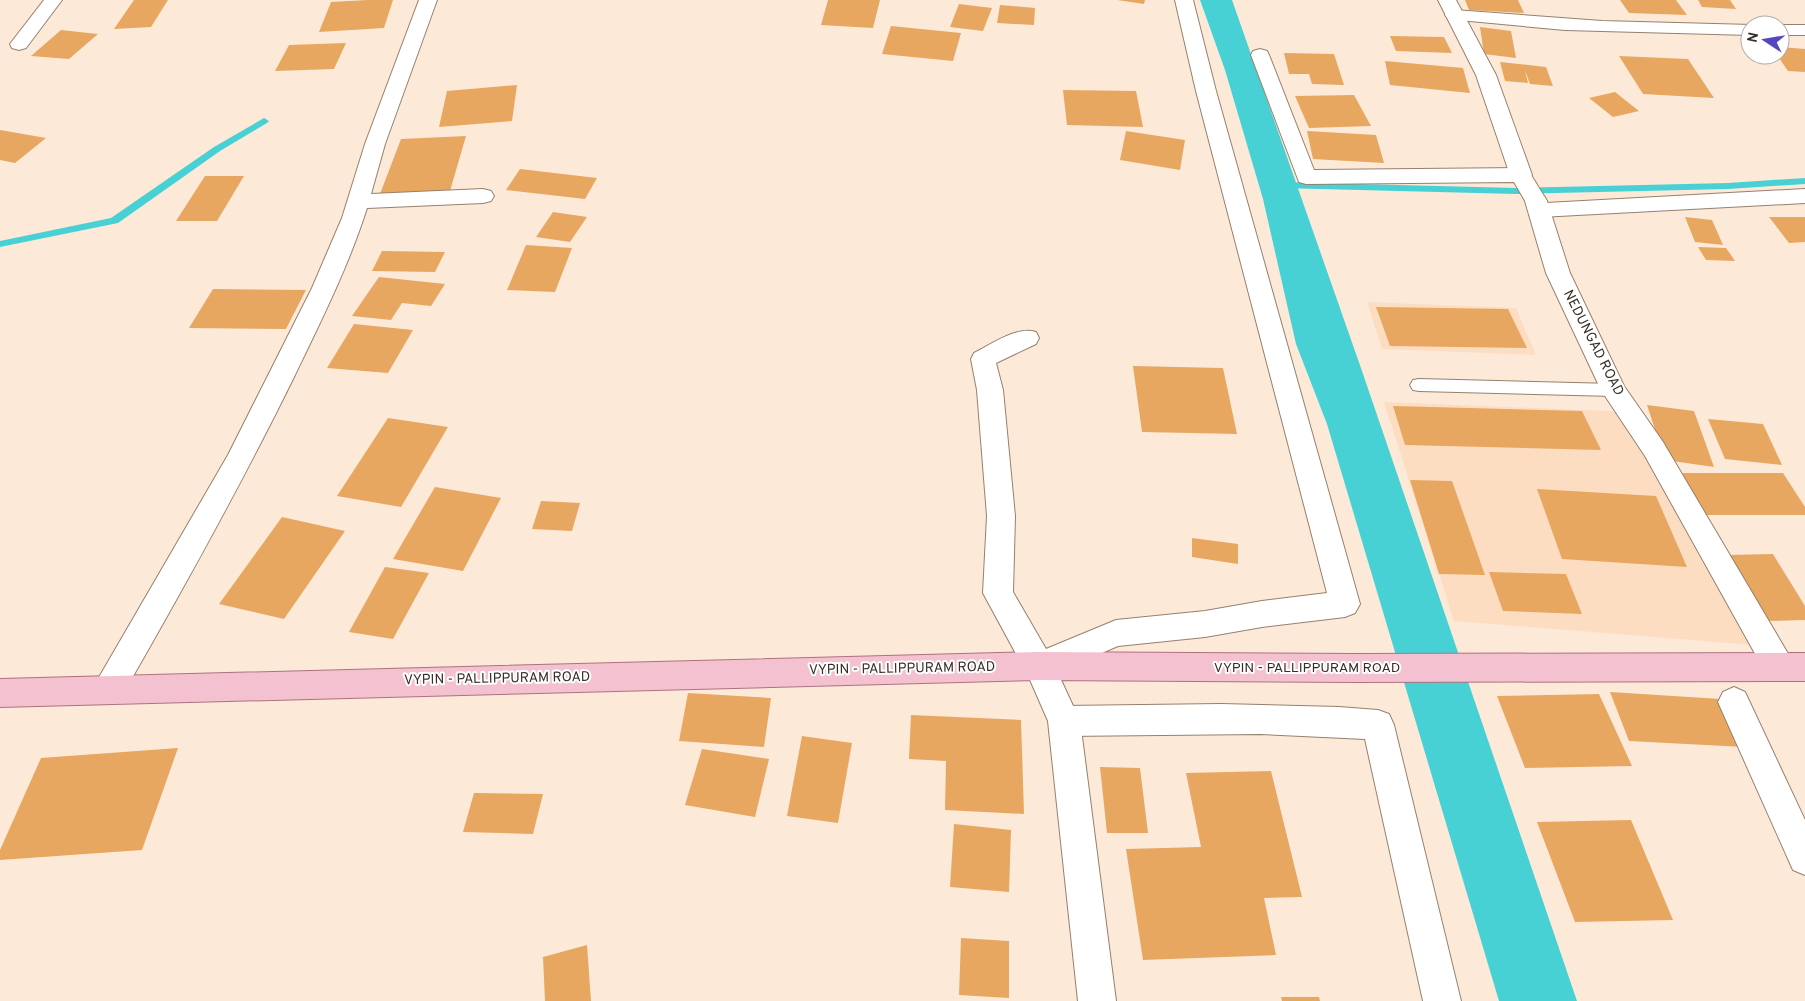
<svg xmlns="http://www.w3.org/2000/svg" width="1805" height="1001" font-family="Overpass,sans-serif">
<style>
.built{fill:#fcddc2}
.water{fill:#47d1d5}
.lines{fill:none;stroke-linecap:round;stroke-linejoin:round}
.stream{fill:#47d1d5;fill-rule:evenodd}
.building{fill:#e7a760}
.service-casing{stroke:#96806d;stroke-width:2}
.minor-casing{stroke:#96806d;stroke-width:2}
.tertiary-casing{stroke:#96806d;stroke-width:2}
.primary-casing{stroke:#ad7280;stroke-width:2}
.service{fill:#fff;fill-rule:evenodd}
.minor{fill:#fff;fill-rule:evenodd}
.tertiary{fill:#fff;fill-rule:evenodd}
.primary{fill:#f4c1d0;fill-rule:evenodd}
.labels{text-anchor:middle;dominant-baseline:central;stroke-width:4;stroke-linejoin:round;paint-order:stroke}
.street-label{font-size:14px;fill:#372e26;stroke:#fff}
</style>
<rect width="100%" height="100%" fill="#fde9d8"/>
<path class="built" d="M 1367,302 L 1516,308 L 1536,355 L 1382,349 Z
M 1384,402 L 1633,412 L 1753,645 L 1454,621 Z"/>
<path class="water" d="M 1200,0 L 1232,0 L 1362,371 L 1577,1001 L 1499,1001 L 1327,424 L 1296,344 L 1263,199 L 1225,70 Z"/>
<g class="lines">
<path class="stream" d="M 264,118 L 269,121 L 267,123 L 220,151 L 118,223 L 0,247 L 0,241 L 111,218 L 214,147 Z
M 1805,178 L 1805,184 L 1728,189 L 1517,194 L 1280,188 L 1275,185 L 1280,182 L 1517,188 L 1728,183 Z"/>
</g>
<path class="building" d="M 134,0 L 168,0 L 151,27 L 114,29 Z
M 368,0 L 393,0 L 384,28 L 319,32 L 331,2 Z
M 828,0 L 880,0 L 873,28 L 821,25 Z
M 1117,0 L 1145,0 L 1144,4 Z
M 1465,0 L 1518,0 L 1524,13 L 1469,10 Z
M 1620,0 L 1676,0 L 1687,15 L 1629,13 Z
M 1698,0 L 1730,0 L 1736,9 L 1702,7 Z
M 959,4 L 992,8 L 983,31 L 950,27 Z
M 1000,5 L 1035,8 L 1034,25 L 997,23 Z
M 891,26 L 961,33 L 953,61 L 882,54 Z
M 1480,27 L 1511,31 L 1516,58 L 1484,54 Z
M 61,30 L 98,34 L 69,59 L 31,56 Z
M 1390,36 L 1444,37 L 1452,53 L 1396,51 Z
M 346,43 L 334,69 L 275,71 L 289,45 Z
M 1780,47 L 1805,49 L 1805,72 L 1788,71 L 1777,55 L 1780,55 Z
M 1284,53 L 1334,54 L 1344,85 L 1312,84 L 1309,74 L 1289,74 Z
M 1619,56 L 1688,59 L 1714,98 L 1643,94 Z
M 1385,61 L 1463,68 L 1470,93 L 1390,85 Z
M 1500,62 L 1546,67 L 1553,86 L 1530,84 L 1525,70 L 1528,83 L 1505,81 Z
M 517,85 L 512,121 L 439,127 L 447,91 Z
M 1063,90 L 1136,91 L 1143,127 L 1067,125 Z
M 1615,92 L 1639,111 L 1613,117 L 1589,98 Z
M 1354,95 L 1371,126 L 1309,128 L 1295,96 Z
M 0,130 L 46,138 L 15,163 L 0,160 Z
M 1126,131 L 1185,140 L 1180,170 L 1120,160 Z
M 1307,131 L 1376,135 L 1384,163 L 1313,159 Z
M 466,136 L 450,191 L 380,194 L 401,139 Z
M 520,169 L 597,178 L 585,199 L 506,190 Z
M 205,176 L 244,176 L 217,221 L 176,221 Z
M 553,212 L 587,217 L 570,242 L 536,237 Z
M 1685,217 L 1712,220 L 1723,245 L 1695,242 Z
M 1769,217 L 1805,217 L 1805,242 L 1789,243 Z
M 526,245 L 572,248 L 555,292 L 507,290 Z
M 1698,247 L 1726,248 L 1735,261 L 1706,260 Z
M 382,251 L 445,252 L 435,272 L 372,271 Z
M 379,277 L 445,284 L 431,306 L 402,303 L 391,320 L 352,316 Z
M 213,289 L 306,290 L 286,329 L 189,328 Z
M 1376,307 L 1508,309 L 1527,348 L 1390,346 Z
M 354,324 L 413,330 L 388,373 L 327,368 Z
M 1133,366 L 1223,368 L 1237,434 L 1142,432 Z
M 1647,405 L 1694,411 L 1714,467 L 1665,460 Z
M 1393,406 L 1582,411 L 1601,450 L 1405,445 Z
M 388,418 L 448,427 L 401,507 L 337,496 Z
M 1708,419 L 1763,424 L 1782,465 L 1725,459 Z
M 1679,473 L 1783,473 L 1805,507 L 1805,515 L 1704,515 Z
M 1410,480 L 1452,481 L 1485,575 L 1439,574 Z
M 435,487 L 501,498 L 463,571 L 393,559 Z
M 1537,489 L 1656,496 L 1687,567 L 1562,559 Z
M 541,501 L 580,503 L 572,531 L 532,529 Z
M 282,517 L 345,531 L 284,619 L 219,604 Z
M 1192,538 L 1238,544 L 1238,564 L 1192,557 Z
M 1773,554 L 1805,606 L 1805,620 L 1765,621 L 1726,555 Z
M 385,567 L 429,573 L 393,639 L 349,632 Z
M 1489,572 L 1566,574 L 1582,614 L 1503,611 Z
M 1610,692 L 1721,699 L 1744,747 L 1629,741 Z
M 688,693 L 771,698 L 764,747 L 679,741 Z
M 1599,694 L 1632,766 L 1525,768 L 1497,696 Z
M 911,715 L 1021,720 L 1024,814 L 945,810 L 946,761 L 909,759 Z
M 802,736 L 852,743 L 838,823 L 787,816 Z
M 178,748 L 142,850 L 0,860 L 0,850 L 41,758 Z
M 702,749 L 769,759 L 755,817 L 685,805 Z
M 1100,767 L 1140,768 L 1148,833 L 1107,833 Z
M 1271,771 L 1302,897 L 1264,898 L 1276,955 L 1143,960 L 1126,849 L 1201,847 L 1186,773 Z
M 474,793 L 543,794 L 533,834 L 463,832 Z
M 1631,820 L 1673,920 L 1575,922 L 1537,822 Z
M 954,824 L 1011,830 L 1009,892 L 950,887 Z
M 961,938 L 1009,941 L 1009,998 L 959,995 Z
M 587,945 L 591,1001 L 545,1001 L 543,957 Z
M 1281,997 L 1319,997 L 1320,1001 L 1282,1001 Z"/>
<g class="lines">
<defs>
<path id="service" d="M 1419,379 L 1614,384 L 1620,385 L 1623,390 L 1620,395 L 1614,396 L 1419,391 L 1413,390 L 1410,385 L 1413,380 Z"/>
<path id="minor" d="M 44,0 L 62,0 L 26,48 L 19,50 L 12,48 L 10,44 Z
M 419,0 L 437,0 L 385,144 L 371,194 L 483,189 L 491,191 L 494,196 L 491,201 L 483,203 L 367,208 C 349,265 321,321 295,375 C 241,485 181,593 120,699 L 109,703 L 98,699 L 93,689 L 98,679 L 228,455 L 312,288 L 342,218 L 365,144 Z
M 1175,0 L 1193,0 L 1216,91 L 1360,604 L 1355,613 L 1345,617 L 1262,627 L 1205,637 L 1118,646 L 1039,680 L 1028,676 L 983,593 L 987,516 L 977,390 L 971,359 L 974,353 C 992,344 1016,326 1036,332 L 1039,338 L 1036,344 L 996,363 L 1003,390 L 1015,516 L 1013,592 L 1046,649 L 1116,620 L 1205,611 L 1262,601 L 1327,593 L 1196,91 Z
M 1454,10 L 1602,21 L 1752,25 L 1750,25 L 1750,35 L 1565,30 L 1448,19 L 1445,15 L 1448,11 Z
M 1778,25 L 1805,25 L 1805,35 L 1780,35 L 1780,25 Z
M 1260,49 L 1267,51 L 1269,55 L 1314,170 L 1521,168 L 1528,170 L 1547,201 L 1546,203 L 1805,189 L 1805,203 L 1540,217 L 1532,215 L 1529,210 L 1531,207 L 1528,206 L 1514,182 L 1306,184 L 1299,182 L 1251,55 L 1253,51 Z
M 1734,687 L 1745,692 L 1805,820 L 1805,875 L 1793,870 L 1718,702 L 1723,692 Z
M 1221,704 L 1339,707 L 1378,710 L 1389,714 L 1394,725 L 1461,1001 L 1423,1001 L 1365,739 L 1260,734 L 1064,736 L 1053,732 L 1048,721 L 1053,710 L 1064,706 Z"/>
<path id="tertiary" d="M 1438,0 L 1456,0 L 1496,75 L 1532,175 L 1528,180 L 1521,182 L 1514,180 L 1510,175 L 1476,75 Z
M 1536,194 L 1544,196 L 1547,201 L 1570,273 L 1624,386 L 1663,442 L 1790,657 L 1794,667 L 1790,677 L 1779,681 L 1768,677 L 1645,456 L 1601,390 L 1546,273 L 1525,201 L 1528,196 Z
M 1039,652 L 1050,656 L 1080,721 L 1116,1001 L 1078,1001 L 1048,721 L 1024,666 L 1028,656 Z"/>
<path id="primary" d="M 1039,652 L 1356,654 L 1805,653 L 1805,681 L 1356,682 L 1039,680 L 0,707 L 0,679 Z"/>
</defs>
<use href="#service" class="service-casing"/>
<use href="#minor" class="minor-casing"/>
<use href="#tertiary" class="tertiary-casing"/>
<use href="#primary" class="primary-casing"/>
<use href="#service" class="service"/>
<use href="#minor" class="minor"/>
<use href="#tertiary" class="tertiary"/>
<use href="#primary" class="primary"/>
</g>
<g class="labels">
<g class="street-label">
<text transform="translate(1593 343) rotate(63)">NEDUNGAD ROAD</text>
<text x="1307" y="668">VYPIN - PALLIPPURAM ROAD</text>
<text transform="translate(902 669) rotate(-1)">VYPIN - PALLIPPURAM ROAD</text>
<text transform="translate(497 679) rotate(-1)">VYPIN - PALLIPPURAM ROAD</text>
</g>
</g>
<g transform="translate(1765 40) rotate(282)"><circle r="24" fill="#ffffff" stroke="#afaba8"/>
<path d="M0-4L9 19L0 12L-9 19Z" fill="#5348bf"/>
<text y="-8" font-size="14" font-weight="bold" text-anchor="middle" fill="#372e26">N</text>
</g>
</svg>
